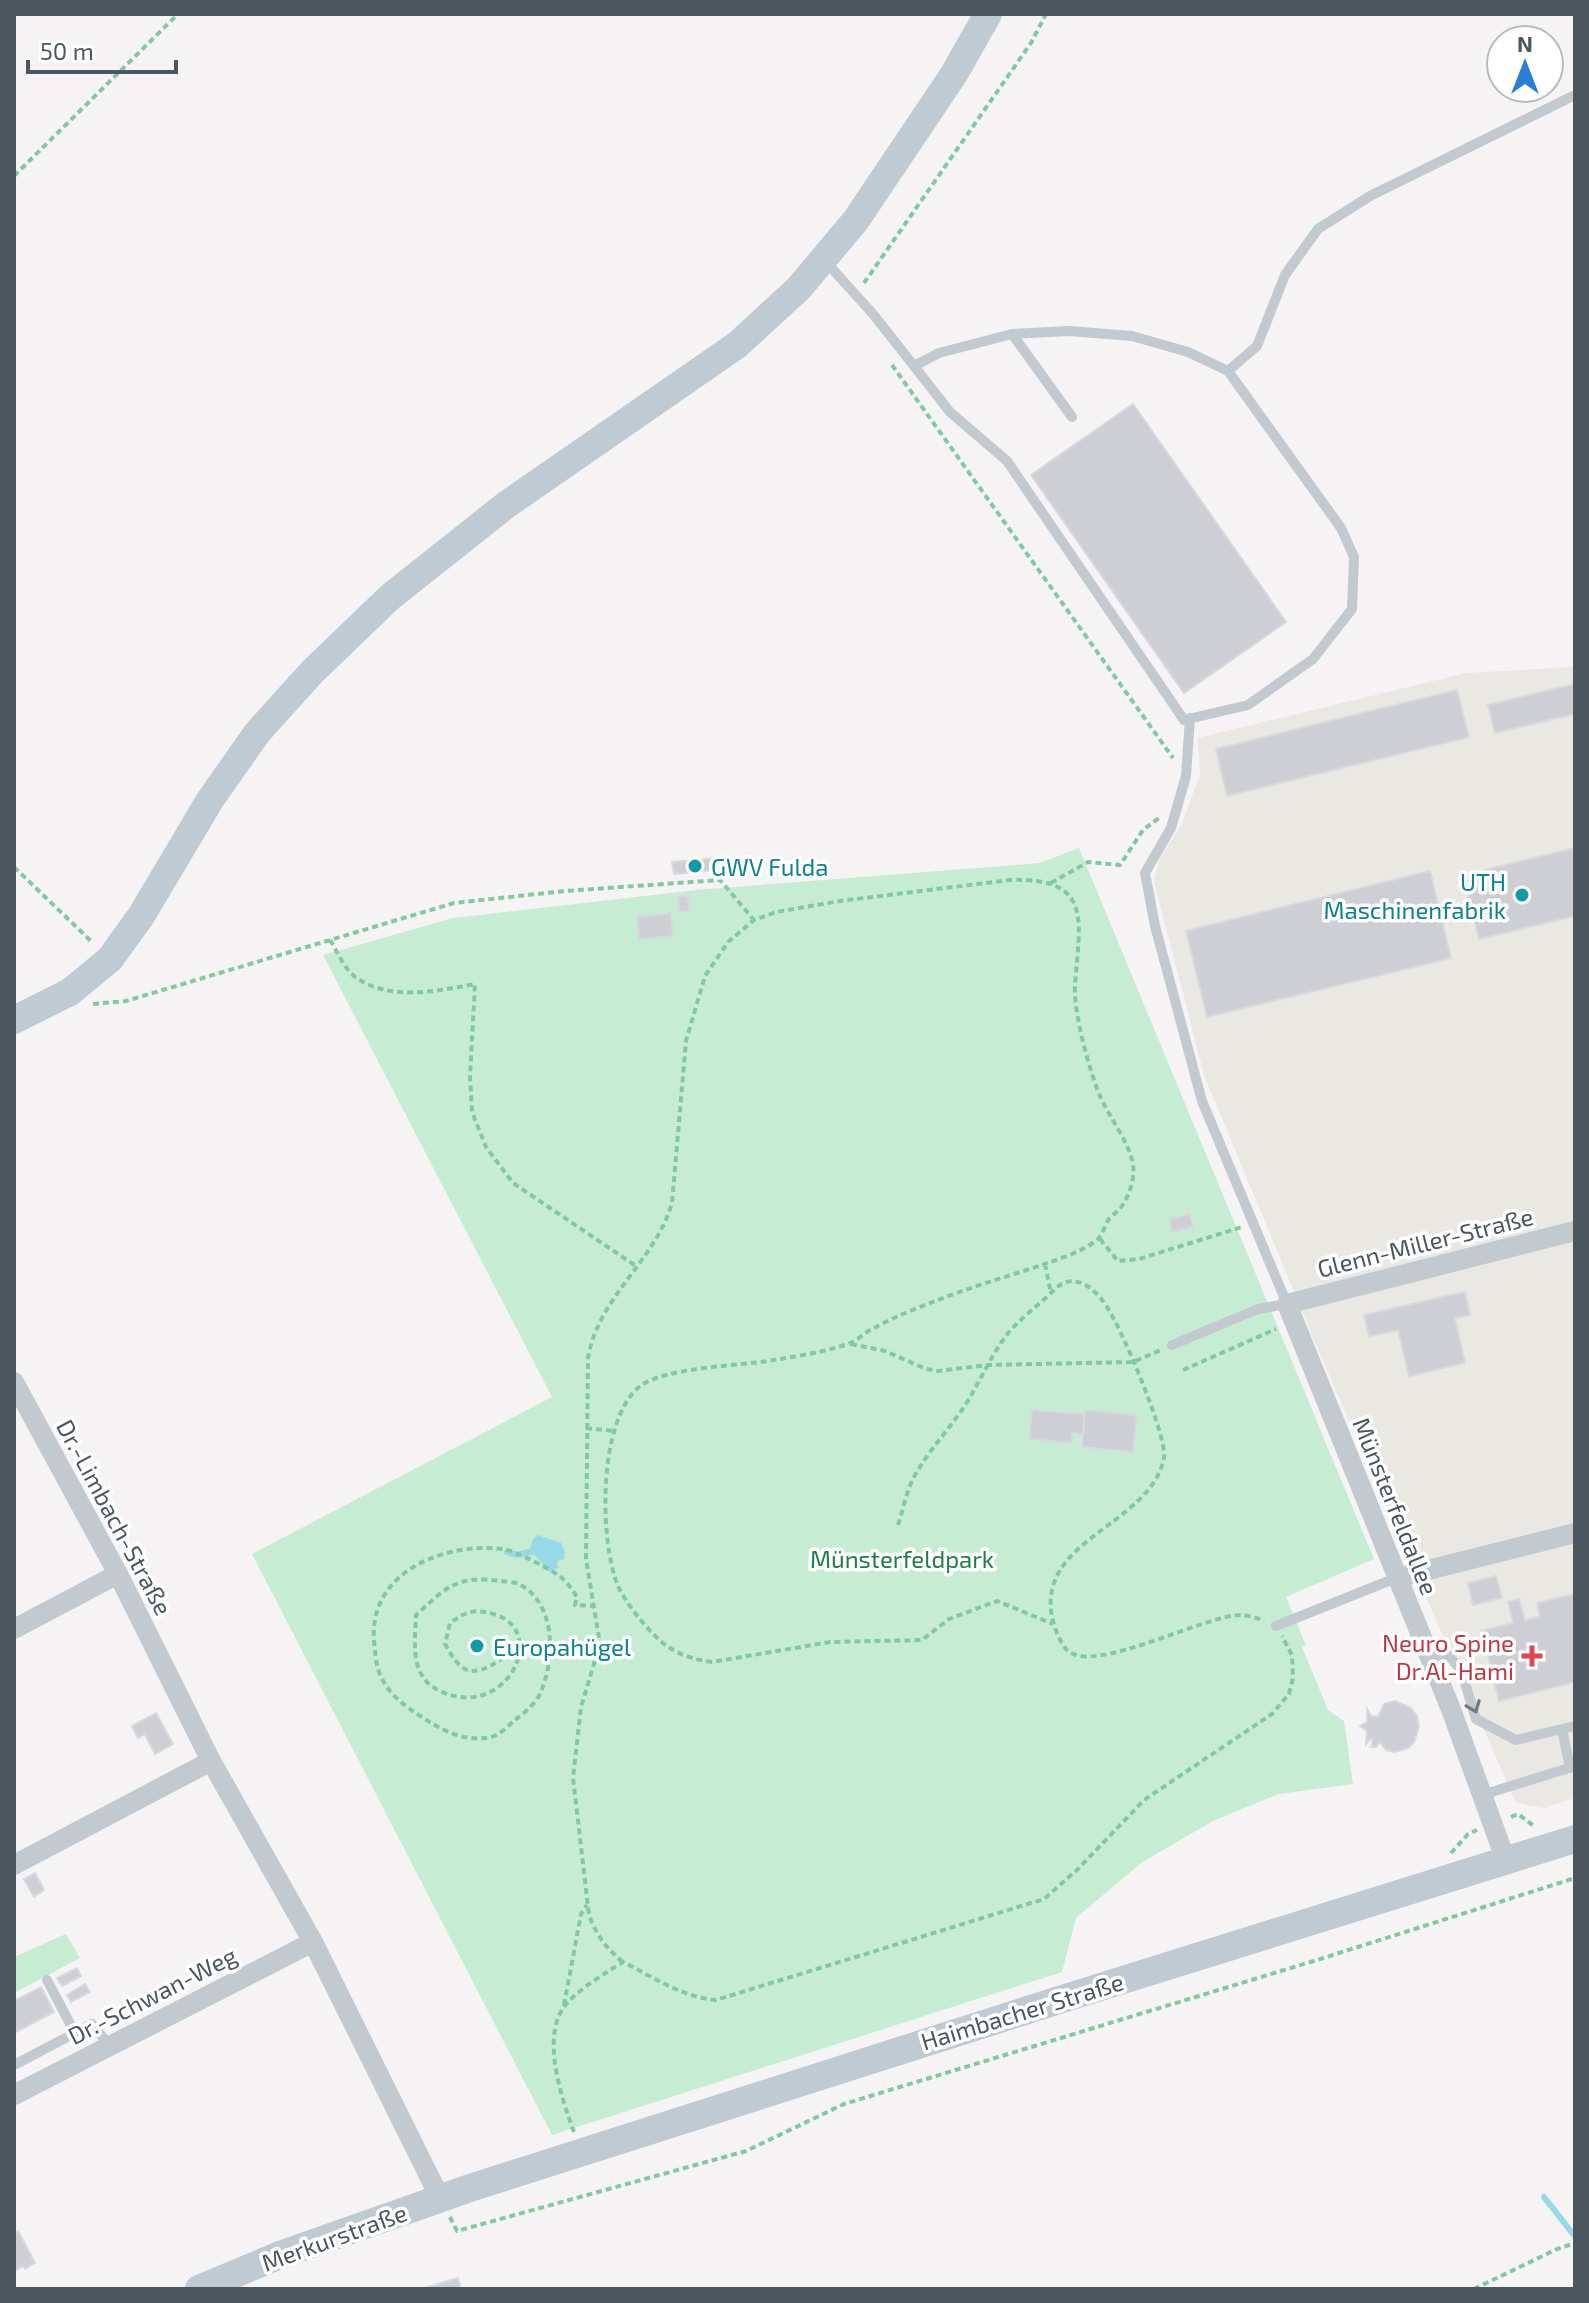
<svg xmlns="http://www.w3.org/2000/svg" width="1589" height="2303" font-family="'Exo 2',sans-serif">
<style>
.commercial{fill:#eae8e2}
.green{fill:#c6edd4}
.water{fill:#97d9e6}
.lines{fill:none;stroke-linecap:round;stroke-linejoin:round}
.stream{stroke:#97d9e6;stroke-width:6}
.building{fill:#cdcfd4;stroke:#d7d9dd;stroke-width:2}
.path{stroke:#81c9a2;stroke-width:4;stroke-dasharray:6 4;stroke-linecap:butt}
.lane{stroke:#c2cad0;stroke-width:10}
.street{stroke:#c2cad0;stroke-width:20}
.secondary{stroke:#c0cad2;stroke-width:28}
.oneway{stroke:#6f7981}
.culture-dot{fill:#0f9aa8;stroke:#fff;stroke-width:3}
.health-dot{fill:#e0444e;stroke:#fff;stroke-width:3}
.labels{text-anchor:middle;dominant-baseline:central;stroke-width:7;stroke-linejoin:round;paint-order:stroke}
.culture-label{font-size:24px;fill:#0d838f;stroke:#fff;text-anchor:start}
.street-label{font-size:24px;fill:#4c565f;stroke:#fff}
.park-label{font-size:24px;fill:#207c4a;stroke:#fff}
.health-label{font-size:24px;fill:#be3a42;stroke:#fff;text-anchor:end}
</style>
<rect width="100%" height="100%" fill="#f5f3f3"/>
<path class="commercial" d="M 1575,667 L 1575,1798 L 1544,1808 L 1516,1803 L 1320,1354 L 1204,1075 L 1154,881 L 1160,858 L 1182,824 L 1200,774 L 1198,738 L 1466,673 Z"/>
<path class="green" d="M 1079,848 L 1374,1559 L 1286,1597 L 1306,1645 L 1302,1647 L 1328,1710 L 1344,1721 L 1353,1784 L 1279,1794 L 1213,1821 L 1141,1863 L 1076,1918 L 1062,1972 L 552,2135 L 252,1554 L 552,1397 L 323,955 L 453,918 L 696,890 L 1040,863 Z
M 66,1934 L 80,1958 L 14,1993 L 14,1957 Z"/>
<path class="water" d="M 538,1535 L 561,1543 L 565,1552 L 564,1559 L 557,1561 L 558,1568 L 549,1572 L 530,1549 L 533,1539 Z"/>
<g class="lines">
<path class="stream" d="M 507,1552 L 517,1555 L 534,1551
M 1544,2197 L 1573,2234"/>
</g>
<path class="building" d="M 1133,404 L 1286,622 L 1184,693 L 1031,475 Z
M 1575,684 L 1575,714 L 1495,733 L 1488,705 Z
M 1457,690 L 1469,737 L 1227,796 L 1216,749 Z
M 1575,848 L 1575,916 L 1479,939 L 1464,875 Z
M 716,858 L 718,870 L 674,874 L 672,862 Z
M 1430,871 L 1451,958 L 1207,1017 L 1186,931 Z
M 688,896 L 689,911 L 679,911 L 678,897 Z
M 671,913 L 673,936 L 639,939 L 637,917 Z
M 1190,1214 L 1193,1227 L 1172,1232 L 1169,1219 Z
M 1465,1292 L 1470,1315 L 1455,1318 L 1465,1363 L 1409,1376 L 1398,1330 L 1369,1336 L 1364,1315 Z
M 1032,1410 L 1085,1414 L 1083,1434 L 1072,1433 L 1072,1443 L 1029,1439 Z
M 1085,1410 L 1137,1415 L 1133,1452 L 1082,1447 Z
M 1496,1576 L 1502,1598 L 1473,1605 L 1468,1583 Z
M 1575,1594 L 1575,1682 L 1499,1701 L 1482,1631 L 1513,1623 L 1508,1602 L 1519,1599 L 1525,1620 L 1540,1617 L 1537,1603 Z
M 1395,1701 L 1411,1708 L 1417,1716 L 1419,1726 L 1414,1742 L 1408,1748 L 1395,1752 L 1386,1750 L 1380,1742 L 1376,1747 L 1371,1747 L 1373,1740 L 1371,1738 L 1366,1744 L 1367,1731 L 1360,1726 L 1367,1722 L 1367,1709 L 1371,1716 L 1378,1717 L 1384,1704 Z
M 156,1713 L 173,1744 L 155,1754 L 145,1734 L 138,1738 L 132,1726 Z
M 35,1873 L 44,1890 L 34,1897 L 24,1879 Z
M 77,1968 L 81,1976 L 62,1986 L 57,1978 Z
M 85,1984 L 90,1992 L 71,2002 L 67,1995 Z
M 41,1987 L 54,2012 L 14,2033 L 14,2001 Z
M 18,2231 L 35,2263 L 25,2269 L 23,2266 L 14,2271 L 14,2233 Z
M 458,2278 L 461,2289 L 422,2289 Z"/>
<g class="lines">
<path class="path" d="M 14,176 L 178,14
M 864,283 L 1031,43 L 1046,14
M 892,365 L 1173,758
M 14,867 L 93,943
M 1051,883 L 1088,862 L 1120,865 L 1143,830 L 1159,818
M 330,940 C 337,951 344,968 354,976 C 388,1002 437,991 475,984 L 470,1077 L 472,1112 L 486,1147 L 513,1183 L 636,1266
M 93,1004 L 126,1001 L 454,903 L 565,891 L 720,880 L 754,920
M 1100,1239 L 1118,1261 L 1139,1259 L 1242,1227
M 1045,1264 L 1051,1293
M 851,1344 L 885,1351 L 926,1369 L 938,1371 L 988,1365 L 1133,1362 L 1161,1350
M 1183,1370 L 1276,1329
M 586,1428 L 614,1431
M 898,1525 C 903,1510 906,1493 913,1479 C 928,1450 952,1427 969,1399 C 982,1377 993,1352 1009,1332 C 1022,1317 1040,1304 1054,1290 C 1071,1273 1089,1283 1103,1301 C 1118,1319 1168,1437 1164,1458 C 1150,1526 1037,1538 1052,1617 C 1054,1627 1060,1643 1067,1650 C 1092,1676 1204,1615 1241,1615 C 1248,1615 1257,1618 1264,1621
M 497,1637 L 503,1646 L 500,1660 C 471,1679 461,1673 445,1644 L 450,1623 C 467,1611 475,1608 496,1615 C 549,1632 506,1722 440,1691 C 409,1677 415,1643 416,1615 C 447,1587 456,1575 501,1581 C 506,1582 514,1582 519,1584 C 557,1604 555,1660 540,1694 C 535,1704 524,1713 515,1720 C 508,1726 500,1735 491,1737 C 468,1742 447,1733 428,1721 C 414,1712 400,1703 390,1691 C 376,1673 376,1662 374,1640 C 369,1572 444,1542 503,1549 C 513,1550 555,1571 562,1578 C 568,1583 573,1591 577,1597 L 575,1605 L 595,1606
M 1511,1817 L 1518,1814 L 1534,1826
M 1451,1853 L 1468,1834 L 1477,1830
M 623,1962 C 606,1948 597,1936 589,1915 L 573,1778 L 581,1707 L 600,1644 L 586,1559 L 588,1358 C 598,1297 656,1260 672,1203 L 686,1041 L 705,976 L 728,942 L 754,920 L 776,912 L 840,901 L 1010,880 C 1095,877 1079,923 1075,986 C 1073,1011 1090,1073 1100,1096 C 1109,1117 1129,1142 1133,1164 C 1135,1178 1130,1194 1122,1206 C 1119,1211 1113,1214 1109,1219 C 1104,1226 1103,1235 1097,1240 C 1080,1253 1058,1259 1039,1266 C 1005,1277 971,1287 938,1300 C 917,1308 894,1317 874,1328 C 865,1332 857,1341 848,1344 C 824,1352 798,1356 774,1360 C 741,1366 663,1367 639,1387 C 598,1421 599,1540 618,1586 C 626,1604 653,1638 670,1648 C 682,1656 697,1660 712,1662 L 830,1642 L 922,1640 L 949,1619 L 997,1601 L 1053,1624
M 564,2005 L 581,1914 L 587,1905
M 574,2132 C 562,2100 541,2038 564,2007 C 574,1992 607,1972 623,1962 C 653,1977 682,1997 716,2000 L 1044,1899 L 1078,1869 L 1144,1800 L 1272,1714 L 1289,1694 L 1293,1678 L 1292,1655 L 1282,1636
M 450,2217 L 457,2231 L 746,2151 L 844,2104 L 1317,1960 L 1575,1878
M 1474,2289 L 1557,2249 L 1575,2243"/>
<path class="lane" d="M 826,262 L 873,314 L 914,366 L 939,353 L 1012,334 L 1069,331 L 1132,336 L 1188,352 L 1228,371 L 1341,528 L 1354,557 L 1352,609 L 1313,659 L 1248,705 L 1184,720 L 1007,461 L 950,412 L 914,366
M 1012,334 L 1072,417
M 1228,371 L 1257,346 L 1285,275 L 1318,229 L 1370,196 L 1575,95
M 1172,1345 L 1258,1309 L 1287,1304 L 1202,1101 L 1155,926 L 1145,873 L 1171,828 L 1186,776 L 1190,718
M 1276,1626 L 1396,1578
M 1429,1655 L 1449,1656 L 1461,1670 L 1476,1719 L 1516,1740 L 1562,1729
M 1570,1768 L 1562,1729 L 1575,1726
M 1482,1795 L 1575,1766
M 47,1980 L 75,2033
M 14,2065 L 92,2024 L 110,2046"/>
<path class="street" d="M 14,1382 L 118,1574 L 211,1761 L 313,1942 L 440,2198
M 1396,1578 L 1575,1533
M 14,1629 L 118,1574
M 1506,1861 L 1452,1712 L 1287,1304 L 1575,1231
M 14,1865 L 211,1761
M 14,2095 L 313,1942"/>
<path class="secondary" d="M 14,1020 L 70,992 L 110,959 L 141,916 L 210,800 L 257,733 L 312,672 L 390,597 L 506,505 L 737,345 L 799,288 L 856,220 L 954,74 L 988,14
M 199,2289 L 280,2255 L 470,2188 L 1078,1994 L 1575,1839"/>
</g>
<defs><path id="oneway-chevron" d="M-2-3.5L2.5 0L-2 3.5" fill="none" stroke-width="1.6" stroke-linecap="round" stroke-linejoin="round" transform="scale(2)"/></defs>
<use class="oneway" href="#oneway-chevron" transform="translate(1474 1707) rotate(69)"/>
<g class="culture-dot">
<circle cx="695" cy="866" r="8"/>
<circle cx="1522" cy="895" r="8"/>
<circle cx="477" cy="1646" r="8"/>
</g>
<path class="health-dot" d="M1528 1644h8v8h8v8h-8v8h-8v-8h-8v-8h8z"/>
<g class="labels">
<g class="culture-label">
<text x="711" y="866">GWV Fulda</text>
<text x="1506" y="881" text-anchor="end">UTH<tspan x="1506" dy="28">Maschinenfabrik</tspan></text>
<text x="493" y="1646">Europahügel</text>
</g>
<g class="street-label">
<text transform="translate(1425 1242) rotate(-14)">Glenn-Miller-Straße</text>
<text transform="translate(1396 1506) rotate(68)">Münsterfeldallee</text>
<text transform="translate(115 1517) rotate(62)">Dr.-Limbach-Straße</text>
<text transform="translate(152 1995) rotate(-27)">Dr.-Schwan-Weg</text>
<text transform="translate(1022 2011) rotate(-17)">Haimbacher Straße</text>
<text transform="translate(334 2237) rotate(-20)">Merkurstraße</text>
</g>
<g class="park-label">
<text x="902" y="1558">Münsterfeldpark</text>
</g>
<g class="health-label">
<text x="1514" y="1642">Neuro Spine<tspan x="1514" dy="28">Dr.Al-Hami</tspan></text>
</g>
</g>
<rect width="1589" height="2303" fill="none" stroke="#4c565f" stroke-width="32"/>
<g transform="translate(1525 64)"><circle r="38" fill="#ffffff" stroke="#b7bbbf" stroke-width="2"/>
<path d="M0-6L14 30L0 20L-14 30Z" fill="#2b7dd6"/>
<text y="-12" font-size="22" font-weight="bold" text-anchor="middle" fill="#4c565f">N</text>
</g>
<path d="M28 60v12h148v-12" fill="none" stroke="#4c565f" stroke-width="4"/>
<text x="40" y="60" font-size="24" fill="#4c565f" stroke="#ffffff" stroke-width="6" paint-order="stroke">50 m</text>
</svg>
